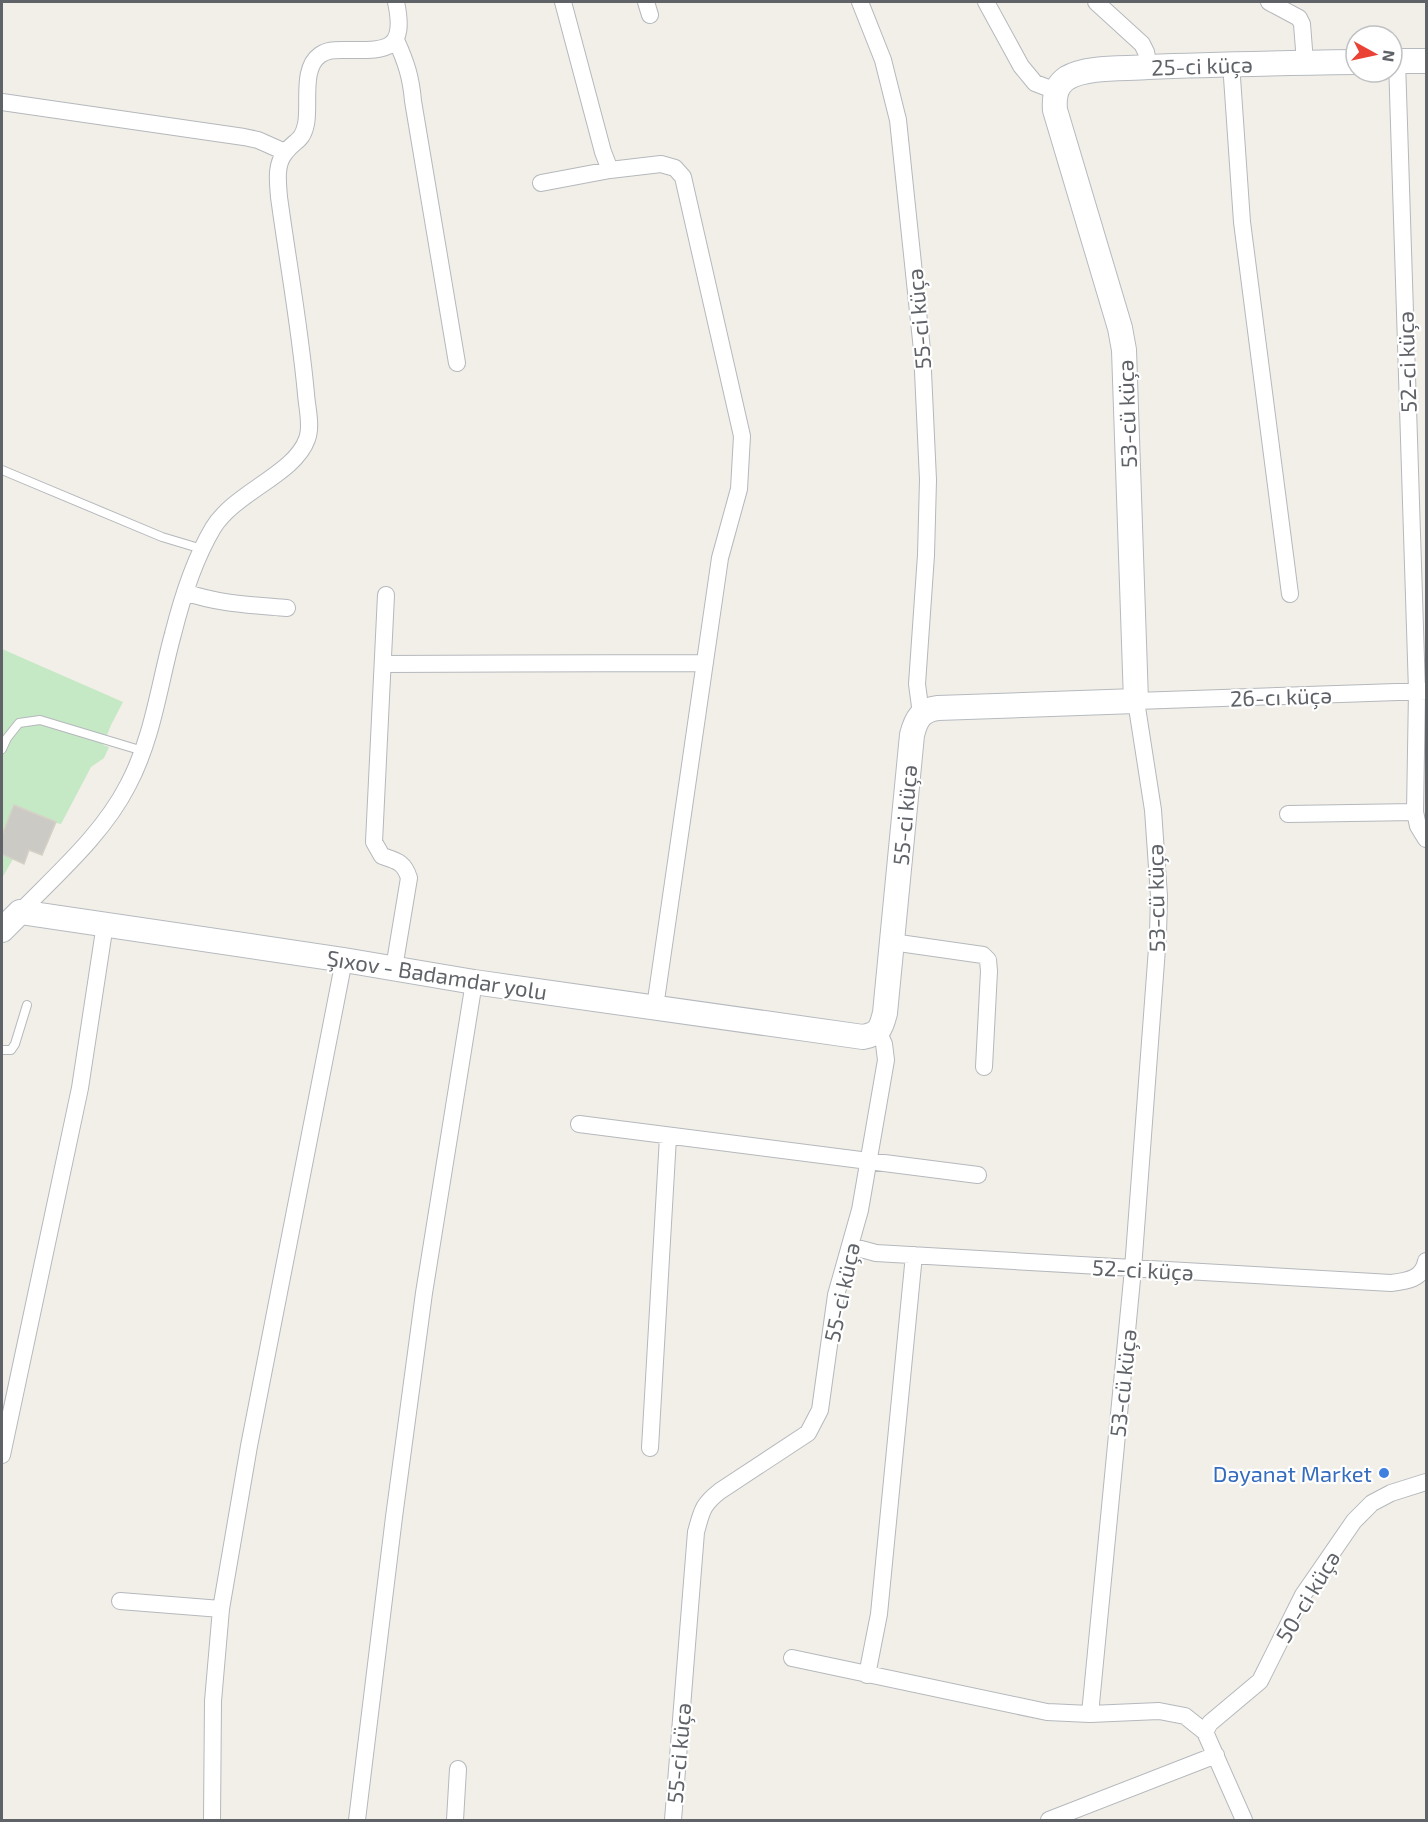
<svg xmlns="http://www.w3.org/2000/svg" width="1428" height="1822" font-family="'Exo 2',sans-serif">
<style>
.green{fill:#c5e8c5}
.building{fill:#cccac5;stroke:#d6d1c6;stroke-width:1.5}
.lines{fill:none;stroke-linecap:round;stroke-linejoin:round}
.lane-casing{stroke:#b5b8bc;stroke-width:10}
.street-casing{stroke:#b5b8bc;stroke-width:18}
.secondary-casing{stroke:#b6babf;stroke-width:26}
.lane{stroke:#fff;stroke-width:8}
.street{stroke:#fff;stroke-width:16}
.secondary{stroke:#fff;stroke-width:24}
.shop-dot{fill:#3f7fe0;stroke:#fff;stroke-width:2}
.labels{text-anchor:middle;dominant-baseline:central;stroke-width:4.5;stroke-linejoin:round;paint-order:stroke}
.street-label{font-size:22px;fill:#5f6368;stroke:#fff}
.shop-label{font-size:22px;fill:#366cbe;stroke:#fff;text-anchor:end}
</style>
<rect width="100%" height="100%" fill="#f1efe8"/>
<path class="green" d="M 2,649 L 123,702 L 111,725 L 103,745 L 109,747 L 104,758 L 91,767 L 61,824 L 56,823 L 42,855 L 29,850 L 24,864 L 13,859 L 2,878 Z"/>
<path class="building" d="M 14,805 L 56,822 L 42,855 L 29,850 L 24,864 L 2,854 L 2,835 Z"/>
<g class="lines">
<defs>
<path id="lane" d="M 2,470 L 162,537 L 202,549
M 2,749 L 7,738 L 19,723 L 40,720 L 143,751
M 2,1050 L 11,1050 L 15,1044 L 27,1005"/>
<path id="street" d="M 563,2 L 603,152 L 610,170 L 661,164 L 675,168 L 683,177 L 742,436 L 739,489 L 720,558 L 655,1007
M 646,2 L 650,15
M 860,2 L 883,60 L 898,120 L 922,350 L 928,480 L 926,555 L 917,684 L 921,714
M 986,2 L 1021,66 L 1035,83 L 1056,91
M 1096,2 L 1142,44 L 1146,52 L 1149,67
M 1269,2 L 1299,18 L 1302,24 L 1305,62
M 396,40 C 406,62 411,77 413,101 L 457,363
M 1397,61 L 1417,691 L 1415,812 L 1418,826 L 1426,839
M 1231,63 L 1242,222 L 1290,594
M 2,102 L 244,137 L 258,140 L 285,152
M 541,183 L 610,170
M 185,592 C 218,604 252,605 287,608
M 386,595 L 374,842 L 382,856 C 397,861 404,862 409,878 L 394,968
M 383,664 L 705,663
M 1288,814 L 1415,812
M 20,912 C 58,873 103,834 128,785 C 153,738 159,685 173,634 C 182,598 194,560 213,528 C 235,492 295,474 307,439 C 312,426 307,408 306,394 C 300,328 288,263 279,197 C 278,183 275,165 285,153 C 294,140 302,143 306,124 C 310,104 301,68 320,55 C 327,50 334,50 342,50 C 384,50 407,54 396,2
M 892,942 L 983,955 L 988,960 L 989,971 L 984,1067
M 579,1124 L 978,1175
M 850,1246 L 876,1253 L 1391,1283 C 1407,1281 1423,1279 1426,1261
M 650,1448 L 668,1137
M 2,1455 L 80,1088 L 105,924
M 120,1601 L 221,1609
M 792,1658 L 1047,1712 L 1090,1714 L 1159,1711 L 1185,1716 L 1205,1732 L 1244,1820
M 867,1675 L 879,1614 L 914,1255
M 1090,1714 L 1133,1269 L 1158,935 L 1159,896 L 1153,810 L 1136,701 L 1426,691
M 1205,1732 L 1210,1723 L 1260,1681 L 1303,1595 L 1354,1521 L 1372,1503 L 1391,1493 L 1426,1482
M 212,1820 L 213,1701 L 221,1609 L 249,1446 L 344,960
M 357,1820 L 394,1517 L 424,1293 L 474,982
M 455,1820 L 458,1769
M 673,1820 L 696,1532 C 702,1511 702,1505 720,1491 L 808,1433 L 820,1410 L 836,1295 L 860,1210 L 886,1060 L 884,1044 L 878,1031
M 1049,1820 L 1216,1755"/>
<path id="secondary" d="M 1392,61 L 1426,61
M 2,930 L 20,912 L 344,960 L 474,982 L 863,1037 C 879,1034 881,1029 885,1013 L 912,735 C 916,719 921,710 938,708 L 1136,701 L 1124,350 L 1120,328 L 1055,110 C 1054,98 1055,86 1067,78 C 1087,66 1125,69 1148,67 C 1218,64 1287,63 1356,62"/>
</defs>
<use href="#lane" class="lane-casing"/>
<use href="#street" class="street-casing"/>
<use href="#secondary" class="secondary-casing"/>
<use href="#lane" class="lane"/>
<use href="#street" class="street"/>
<use href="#secondary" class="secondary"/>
</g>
<circle class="shop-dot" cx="1384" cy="1473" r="6"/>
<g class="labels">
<g class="street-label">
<text transform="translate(1202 65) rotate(-2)">25-ci küçə</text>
<text transform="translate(918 319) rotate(-95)">55-ci küçə</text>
<text transform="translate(1406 362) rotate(-92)">52-ci küçə</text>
<text transform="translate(1126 414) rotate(-92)">53-cü küçə</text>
<text transform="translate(1281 696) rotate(-2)">26-cı küçə</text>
<text transform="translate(904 815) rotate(-85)">55-ci küçə</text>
<text transform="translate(1155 898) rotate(-91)">53-cü küçə</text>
<text transform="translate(437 974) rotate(9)">Şıxov - Badamdar yolu</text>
<text transform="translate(1143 1269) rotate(3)">52-ci küçə</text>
<text transform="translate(841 1292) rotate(-78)">55-ci küçə</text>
<text transform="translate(1122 1383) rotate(-84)">53-cü küçə</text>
<text transform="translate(1307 1596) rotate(-59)">50-ci küçə</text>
<text transform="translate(678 1753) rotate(-85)">55-ci küçə</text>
</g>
<g class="shop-label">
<text x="1372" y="1473">Dəyanət Market</text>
</g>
</g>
<rect width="1428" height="1822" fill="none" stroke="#5f6368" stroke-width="6"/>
<g transform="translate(1374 54) rotate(98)"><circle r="28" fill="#ffffff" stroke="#bfc1c3" stroke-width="1.5"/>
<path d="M0-4.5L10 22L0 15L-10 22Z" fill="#ea4335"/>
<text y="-9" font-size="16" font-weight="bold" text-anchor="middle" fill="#5f6368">N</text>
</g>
</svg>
